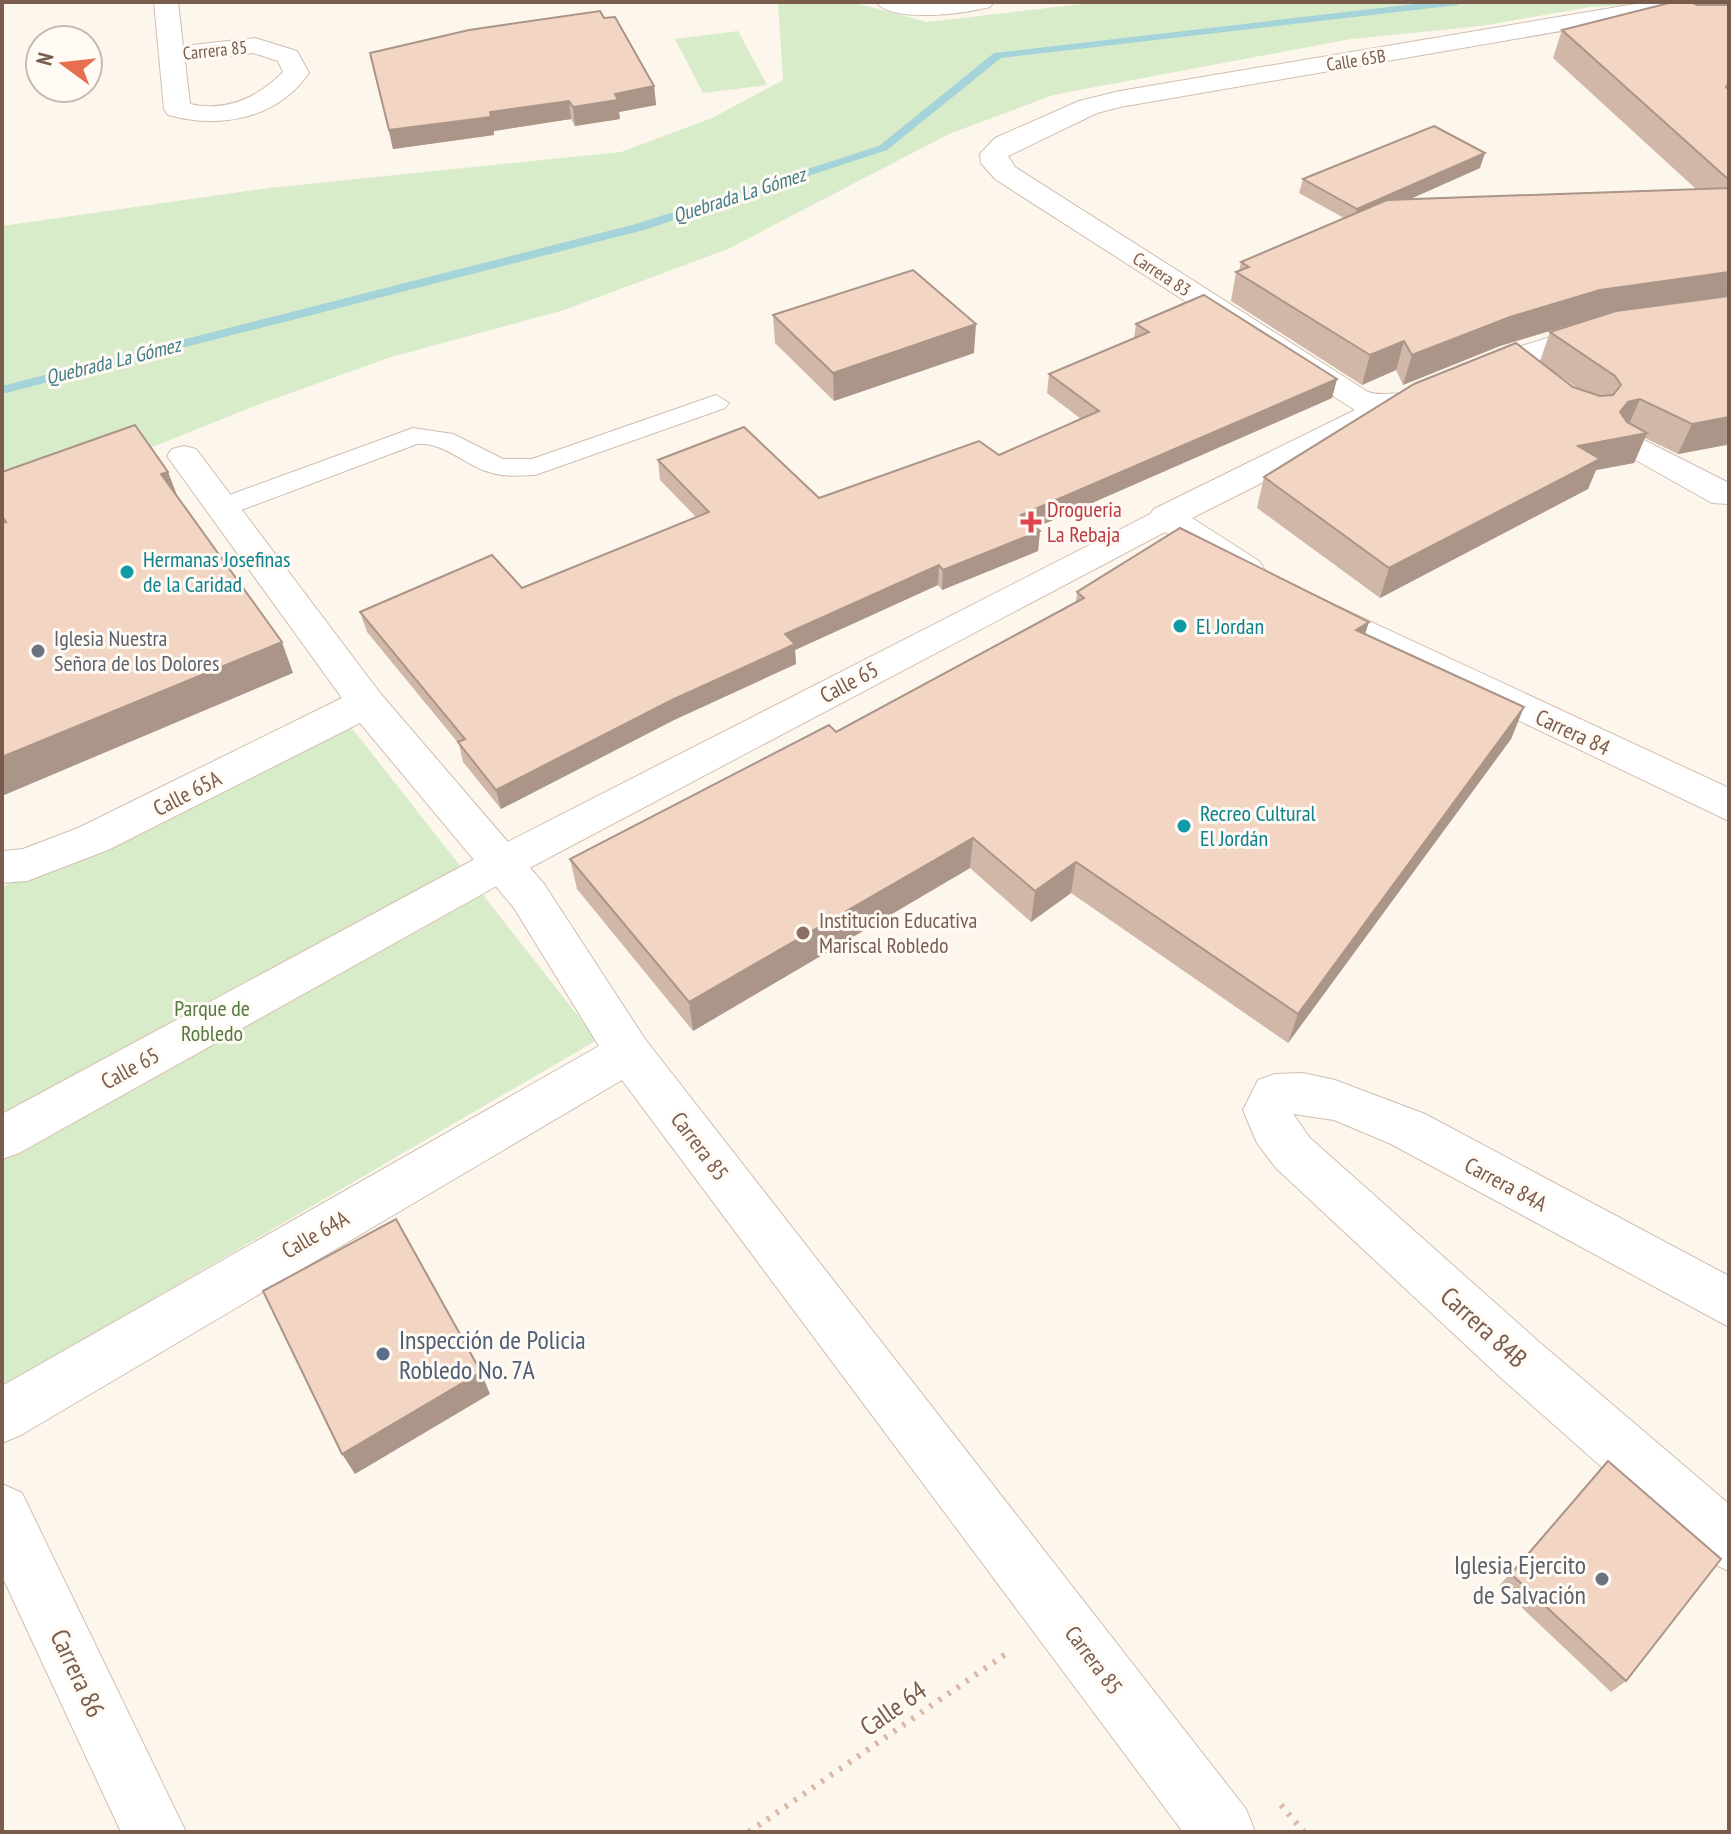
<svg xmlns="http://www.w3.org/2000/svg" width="1731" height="1834" font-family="'PT Sans Narrow',sans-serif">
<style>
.green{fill:#d8ecc9}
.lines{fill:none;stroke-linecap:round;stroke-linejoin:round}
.stream{fill:#a5d3da;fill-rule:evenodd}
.lane-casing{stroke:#d1beb0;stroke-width:2}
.street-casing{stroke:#d1beb0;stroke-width:2}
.secondary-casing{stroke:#d6c0b0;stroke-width:2}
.path{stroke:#d9b8a5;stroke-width:6;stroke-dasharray:3 8;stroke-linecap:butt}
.lane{fill:#fff;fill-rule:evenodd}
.street{fill:#fff;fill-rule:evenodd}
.secondary{fill:#fff;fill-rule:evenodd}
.wall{fill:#d1b7a8;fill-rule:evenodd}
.shaded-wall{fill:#aa9588}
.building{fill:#f3d5c3;stroke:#aa9588;stroke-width:2}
.health-dot{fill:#e0444e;stroke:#fffaf3;stroke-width:3}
.culture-dot{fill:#0f9aa8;stroke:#fffaf3;stroke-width:3}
.worship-dot{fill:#6b7280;stroke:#fffaf3;stroke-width:3}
.education-dot{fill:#8d6e63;stroke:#fffaf3;stroke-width:3}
.service-dot{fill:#5c6f8a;stroke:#fffaf3;stroke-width:3}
.labels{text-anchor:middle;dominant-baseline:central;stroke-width:6;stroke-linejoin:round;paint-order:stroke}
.far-street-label{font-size:18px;fill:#7a5c4d;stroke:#fffaf3}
.far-water-label{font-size:20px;font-style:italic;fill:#437c86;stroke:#fffaf3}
.health-label{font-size:22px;fill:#be3a42;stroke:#fffaf3;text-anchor:start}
.culture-label{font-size:22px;fill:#0d838f;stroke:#fffaf3;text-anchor:start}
.worship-label{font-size:22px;fill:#5b616d;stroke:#fffaf3;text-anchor:start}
.street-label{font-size:22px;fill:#7a5c4d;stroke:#fffaf3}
.education-label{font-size:22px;fill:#785e54;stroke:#fffaf3;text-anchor:start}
.park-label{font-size:22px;fill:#537a41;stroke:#fffaf3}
.near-street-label{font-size:26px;fill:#7a5c4d;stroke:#fffaf3}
.near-service-label{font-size:26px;fill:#4e5e75;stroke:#fffaf3;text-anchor:start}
.near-worship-label{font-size:26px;fill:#5b616d;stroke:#fffaf3;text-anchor:end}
</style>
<rect width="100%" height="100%" fill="#fdf6ec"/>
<path class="green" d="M 778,2 L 851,2 L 927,22 L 1099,2 L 1684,2 L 1591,7 L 1481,26 L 1351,39 L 1053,95 L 949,134 L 728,249 L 564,310 L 391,357 L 260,404 L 2,507 L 2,226 L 269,188 L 621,152 L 712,118 L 783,80 Z
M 738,31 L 767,85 L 703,93 L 675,39 Z
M 351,727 L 597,1040 L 2,1387 L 2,887 Z"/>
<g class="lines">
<path class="stream" d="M 1432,2 L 1463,2 L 1458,5 L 1001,58 L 887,150 L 644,230 L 2,394 L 2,386 L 636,224 L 879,146 L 994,53 Z"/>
<defs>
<path id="lane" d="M 716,395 L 729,403 L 725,408 L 535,475 C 517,476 500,477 483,470 C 460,461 442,442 417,444 L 233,513 L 213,513 L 209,507 L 213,501 L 413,428 L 453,434 L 503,459 L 532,459 Z"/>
<path id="street" d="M 154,2 L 178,2 L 183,46 L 255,38 L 297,51 L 309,73 C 276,120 219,129 168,115 L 164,109 ZM 253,53 L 278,61 L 283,72 C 258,98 225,112 190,104 L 185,61 Z
M 876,2 L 994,2 L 990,7 C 966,13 893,24 876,2 Z
M 1647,2 L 1729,2 L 1729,12 L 1648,16 L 1120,107 L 1097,113 L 1008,156 L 1015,167 L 1368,392 C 1383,397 1393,391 1409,395 L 1413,402 L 1409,409 L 1178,525 L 1166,528 L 1154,525 L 1148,517 L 1154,509 L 1355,410 L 995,179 L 981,163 L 980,154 L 995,138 L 1079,101 L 1120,91 Z
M 1604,320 L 1615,322 L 1620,329 L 1615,336 L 1472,382 L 1461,379 L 1456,372 L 1461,365 Z
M 1628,432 L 1729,483 L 1729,504 L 1712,503 L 1616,449 L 1611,442 L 1616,435 Z
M 184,446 L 196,449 L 380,693 L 544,884 L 645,1039 L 1246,1809 L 1255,1832 L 1183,1832 L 622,1080 L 21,1435 L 2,1443 L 2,1386 L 599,1046 L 514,908 L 360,723 L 108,850 L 27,881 L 2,883 L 2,851 L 23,849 L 78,828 L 342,698 L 167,456 L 172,449 Z
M 1303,1073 L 1335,1080 L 1425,1114 L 1729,1276 L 1729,1327 L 1391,1144 L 1334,1120 L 1293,1114 L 1310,1138 L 1538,1341 L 1729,1504 L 1729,1571 L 1709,1562 L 1500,1377 L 1276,1168 L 1257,1143 L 1243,1110 L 1258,1080 L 1275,1074 Z
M 2,1484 L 22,1493 L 186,1832 L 121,1832 L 2,1576 Z"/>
<path id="secondary" d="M 1166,506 L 1178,509 L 1259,561 L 1264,569 L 1259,577 L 1246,581 L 1233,577 L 1165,532 L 518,874 L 19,1153 L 2,1159 L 2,1114 L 488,852 Z
M 1313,595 L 1729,788 L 1729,821 L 1300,616 L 1294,607 L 1300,598 Z"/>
</defs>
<use href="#lane" class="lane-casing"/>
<use href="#street" class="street-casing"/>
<use href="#secondary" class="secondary-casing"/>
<path class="path" d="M 1281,1805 L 1304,1832
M 749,1832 L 1010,1651"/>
<use href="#lane" class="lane"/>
<use href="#street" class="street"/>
<use href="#secondary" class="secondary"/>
</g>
<path class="wall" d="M 1697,5 L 1729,5 L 1729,448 L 1726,445 L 1678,454 L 1645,438 L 1634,463 L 1596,470 L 1588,489 L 1380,598 L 1257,508 L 1264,477 L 1540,361 L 1550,332 L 1593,318 L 1500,346 L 1403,385 L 1396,370 L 1362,385 L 1231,301 L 1236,272 L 1239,271 L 1241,262 L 1344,218 L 1299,193 L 1303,179 L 1480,168 L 1410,199 L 1696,189 L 1553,58 L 1562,30 ZM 1543,364 L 1579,389 L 1573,387 Z
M 604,18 L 654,86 L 656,105 L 619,112 L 620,119 L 575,126 L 571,119 L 494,131 L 494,135 L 393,149 L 370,53 Z
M 773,315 L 974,353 L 834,401 L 775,343 Z
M 1136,324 L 1337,379 L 1332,398 L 1036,527 L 1040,531 L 1038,551 L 942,590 L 938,585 L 795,650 L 796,664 L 674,720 L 501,809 L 463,762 L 459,744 L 367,632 L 360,612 L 522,588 L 696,517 L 660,480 L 658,460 L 819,498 L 999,455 L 1081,419 L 1047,393 L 1049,374 L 1134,338 Z
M 1077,592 L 1365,634 L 1524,707 L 1511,739 L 1288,1043 L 1071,893 L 1031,922 L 970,868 L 693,1031 L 577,889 L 570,859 L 836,732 L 1076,602 Z
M 1608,1461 L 1626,1681 L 1611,1692 L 1499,1586 Z"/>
<path class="shaded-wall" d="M 654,86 L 656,105 L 619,112 L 620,119 L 575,126 L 573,107 L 615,94 Z
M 569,101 L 571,119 L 494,131 L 494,135 L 393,149 L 389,130 L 490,112 Z
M 1485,153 L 1480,168 L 1354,224 L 1357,209 Z
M 1729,272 L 1729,300 L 1589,319 L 1500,346 L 1403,385 L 1412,355 L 1510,317 L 1600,290 Z
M 976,324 L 974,353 L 834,401 L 833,373 Z
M 1404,341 L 1396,370 L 1362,385 L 1370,355 Z
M 1337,379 L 1332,398 L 1019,535 L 1021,515 Z
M 1640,399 L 1627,429 L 1647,433 L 1634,463 L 1596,470 L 1588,489 L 1380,598 L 1389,568 L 1578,446 L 1620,412 L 1628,402 Z
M 1729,417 L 1729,439 L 1726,445 L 1678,454 L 1692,424 Z
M 168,472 L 180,503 L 161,474 Z
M 1040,531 L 1038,551 L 942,590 L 943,570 Z
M 939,565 L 938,585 L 795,650 L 796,664 L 674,720 L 501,809 L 496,790 L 785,634 Z
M 1369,622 L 1359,653 L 1356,630 Z
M 282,642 L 293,673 L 2,796 L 2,757 Z
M 1524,707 L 1511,739 L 1288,1043 L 1298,1014 Z
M 973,838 L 970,868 L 693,1031 L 689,1002 Z
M 1076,862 L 1071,893 L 1031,922 L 1035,891 Z
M 481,1372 L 490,1394 L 355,1474 L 342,1454 Z"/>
<path class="building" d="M 1673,2 L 1691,2 L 1697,5 L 1729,5 L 1729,83 L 1726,87 L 1729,90 L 1729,180 L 1562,30 Z
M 600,11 L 604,18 L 615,17 L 654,86 L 615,94 L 618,100 L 573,107 L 569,101 L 490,112 L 491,117 L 389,130 L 370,53 L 469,30 Z
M 1434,126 L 1485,153 L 1357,209 L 1303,179 Z
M 1729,188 L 1729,272 L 1600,290 L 1510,317 L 1412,355 L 1404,341 L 1370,355 L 1236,272 L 1249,267 L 1241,262 L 1387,200 Z
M 913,270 L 976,324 L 833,373 L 773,315 Z
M 1204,295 L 1337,379 L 1021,515 L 1040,531 L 943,570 L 939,565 L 785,634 L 795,644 L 672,700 L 496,790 L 458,742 L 465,739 L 360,612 L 492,555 L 522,588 L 709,512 L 658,460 L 744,427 L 819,498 L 979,441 L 999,455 L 1099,411 L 1049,374 L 1149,332 L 1136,324 Z
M 1729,296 L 1729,417 L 1692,424 L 1640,399 L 1628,402 L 1620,412 L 1627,422 L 1647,433 L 1578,446 L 1600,459 L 1389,568 L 1264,477 L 1414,384 L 1516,343 L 1573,387 L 1600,396 L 1613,395 L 1621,385 L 1615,376 L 1550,332 L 1616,311 Z
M 135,425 L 168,472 L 161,474 L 282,642 L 2,757 L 2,523 L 6,522 L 2,516 L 2,472 Z
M 1180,528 L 1369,622 L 1356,630 L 1524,707 L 1298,1014 L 1076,862 L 1035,891 L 973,838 L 689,1002 L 570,859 L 829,725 L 836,732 L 1084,598 L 1077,592 Z
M 396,1219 L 481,1372 L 342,1454 L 263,1291 Z
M 1608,1461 L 1721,1559 L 1626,1681 L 1511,1574 Z"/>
<path class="health-dot" d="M1027 510h8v8h8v8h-8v8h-8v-8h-8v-8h8z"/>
<g class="culture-dot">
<circle cx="127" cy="572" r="8"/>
<circle cx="1180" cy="626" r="8"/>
<circle cx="1184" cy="826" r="8"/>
</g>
<g class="worship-dot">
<circle cx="38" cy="651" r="8"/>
<circle cx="1602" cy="1579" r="8"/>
</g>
<circle class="education-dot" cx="803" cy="933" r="8"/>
<circle class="service-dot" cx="383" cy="1354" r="8"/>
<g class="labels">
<g class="far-street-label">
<text transform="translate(215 50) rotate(-6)">Carrera 85</text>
<text transform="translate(1356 60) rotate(-9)">Calle 65B</text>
<text transform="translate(1162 274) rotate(33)">Carrera 83</text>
</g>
<g class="far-water-label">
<text transform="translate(739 195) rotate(-18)">Quebrada La Gómez</text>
<text transform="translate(113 361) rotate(-14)">Quebrada La Gómez</text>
</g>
<g class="health-label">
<text x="1047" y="509">Drogueria<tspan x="1047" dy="25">La Rebaja</tspan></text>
</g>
<g class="culture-label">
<text x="143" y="559">Hermanas Josefinas<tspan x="143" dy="25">de la Caridad</tspan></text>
<text x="1196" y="626">El Jordan</text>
<text x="1200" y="813">Recreo Cultural<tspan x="1200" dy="25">El Jordán</tspan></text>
</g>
<g class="worship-label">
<text x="54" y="638">Iglesia Nuestra<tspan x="54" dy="25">Señora de los Dolores</tspan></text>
</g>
<g class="street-label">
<text transform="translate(849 682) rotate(-28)">Calle 65</text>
<text transform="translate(1573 732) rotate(25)">Carrera 84</text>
<text transform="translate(187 793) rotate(-27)">Calle 65A</text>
<text transform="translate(130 1068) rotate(-29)">Calle 65</text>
<text transform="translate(700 1146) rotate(53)">Carrera 85</text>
<text transform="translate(1506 1184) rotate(28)">Carrera 84A</text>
<text transform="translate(315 1234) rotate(-30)">Calle 64A</text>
<text transform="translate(1094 1660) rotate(53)">Carrera 85</text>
</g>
<g class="education-label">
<text x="819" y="920">Institucion Educativa<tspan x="819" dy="25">Mariscal Robledo</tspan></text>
</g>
<g class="park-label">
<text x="212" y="1008">Parque de<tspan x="212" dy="25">Robledo</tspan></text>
</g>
<g class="near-street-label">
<text transform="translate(1484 1327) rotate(42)">Carrera 84B</text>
<text transform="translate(78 1673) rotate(65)">Carrera 86</text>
<text transform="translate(893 1708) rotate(-35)">Calle 64</text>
</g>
<g class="near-service-label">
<text x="399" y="1339">Inspección de Policia<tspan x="399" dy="30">Robledo No. 7A</tspan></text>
</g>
<g class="near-worship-label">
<text x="1586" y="1564">Iglesia Ejercito<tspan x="1586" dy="30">de Salvación</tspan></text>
</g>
</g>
<rect width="1731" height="1834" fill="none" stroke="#7a5c4d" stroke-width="8"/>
<g transform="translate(64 64) rotate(285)"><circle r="38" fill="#fffaf3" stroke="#cabbb1" stroke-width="2"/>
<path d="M0-6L14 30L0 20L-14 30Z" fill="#e76f51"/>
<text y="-12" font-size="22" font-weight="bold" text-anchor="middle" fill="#7a5c4d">N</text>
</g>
</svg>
